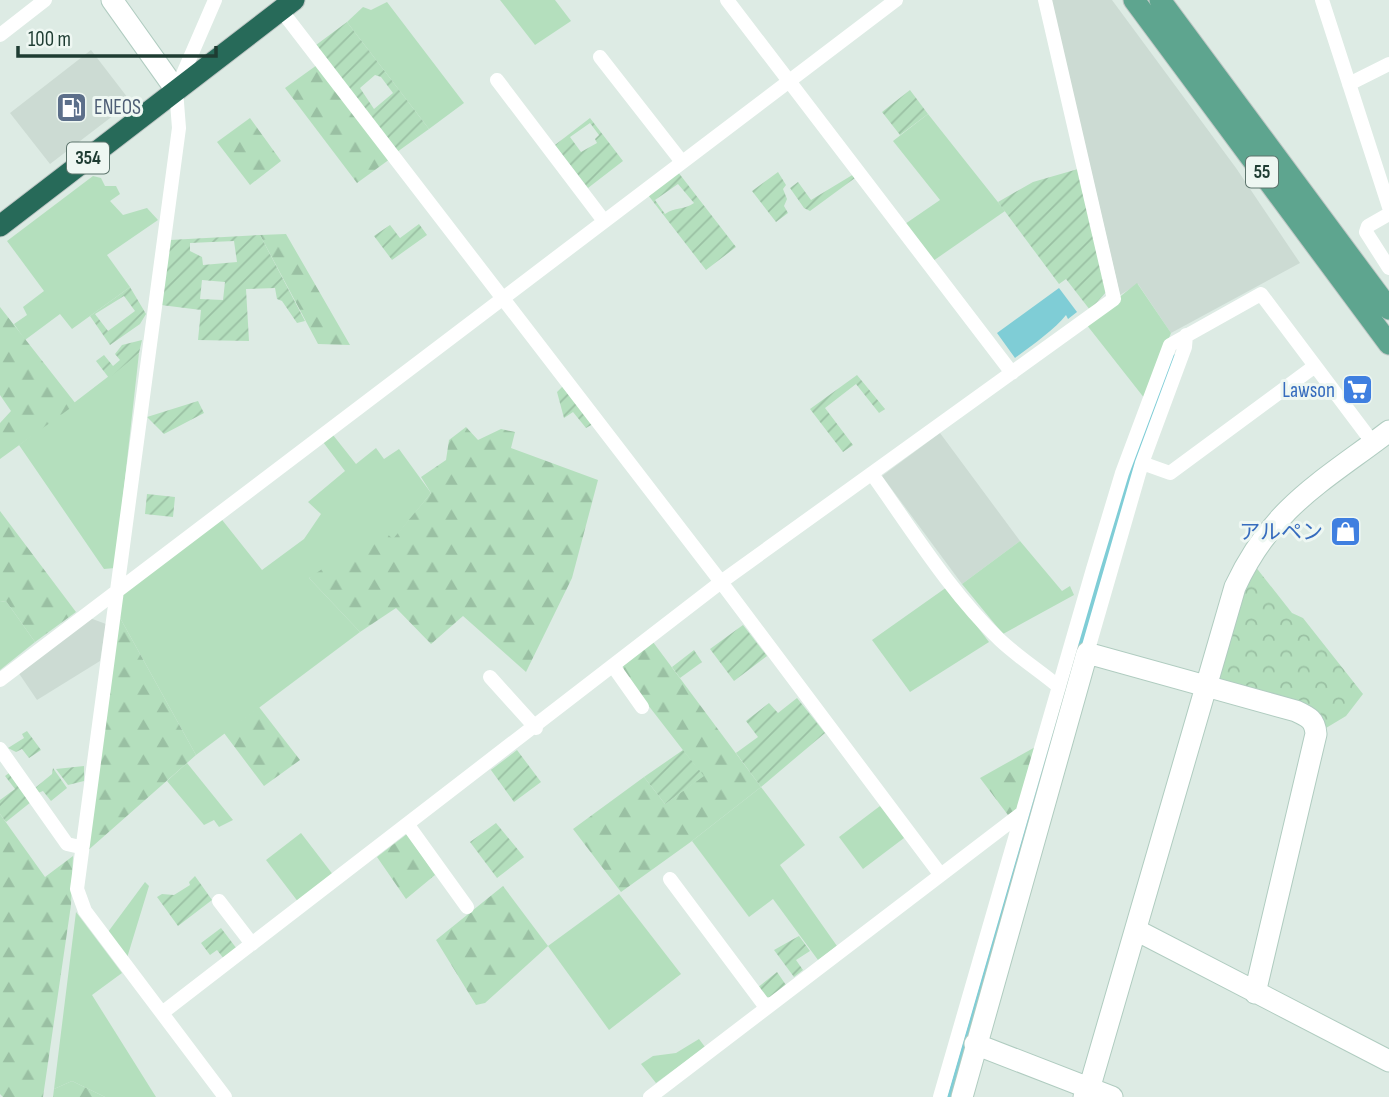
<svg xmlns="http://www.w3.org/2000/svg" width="1389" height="1097" font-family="'Sofia Sans Condensed','Noto Sans JP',sans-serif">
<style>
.built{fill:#ccdbd3}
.grass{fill:#b4dfbd}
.forest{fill:url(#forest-firs)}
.park{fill:url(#park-crowns)}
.garden{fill:url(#garden-furrows);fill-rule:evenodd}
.water{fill:#7fcdd6}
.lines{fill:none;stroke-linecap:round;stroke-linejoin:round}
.secondary-casing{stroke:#b0ccc0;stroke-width:23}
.primary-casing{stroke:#c0c8c6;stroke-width:23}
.highway-casing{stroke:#c0c8c6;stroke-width:23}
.street{stroke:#fff;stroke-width:14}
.secondary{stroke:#fff;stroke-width:21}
.primary{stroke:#5ea58f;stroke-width:21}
.highway{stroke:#276a59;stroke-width:21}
.labels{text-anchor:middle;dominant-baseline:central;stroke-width:6;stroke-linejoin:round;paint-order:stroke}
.shield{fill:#eef7f2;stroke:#5c746c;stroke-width:2}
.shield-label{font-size:19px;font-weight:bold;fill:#1e3c32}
.service-label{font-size:21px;fill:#4e5e75;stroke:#eef7f2;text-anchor:start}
.shop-label{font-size:21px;fill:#366cbe;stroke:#eef7f2;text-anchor:end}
</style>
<defs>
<pattern id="forest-firs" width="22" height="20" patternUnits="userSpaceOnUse" patternTransform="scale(1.75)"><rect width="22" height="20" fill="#b4dfbd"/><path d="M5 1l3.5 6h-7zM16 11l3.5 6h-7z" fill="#9ac0a3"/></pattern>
<pattern id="park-crowns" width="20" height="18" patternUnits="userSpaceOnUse" patternTransform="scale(1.75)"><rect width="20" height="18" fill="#b4dfbd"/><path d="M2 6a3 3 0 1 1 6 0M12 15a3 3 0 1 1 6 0" fill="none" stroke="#9ac0a3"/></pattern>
<pattern id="garden-furrows" width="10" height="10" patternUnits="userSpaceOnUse" patternTransform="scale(1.75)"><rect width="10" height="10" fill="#b4dfbd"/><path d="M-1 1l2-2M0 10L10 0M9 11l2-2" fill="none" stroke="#9ac0a3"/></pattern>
</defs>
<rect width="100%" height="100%" fill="#ddebe4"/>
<path class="built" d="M 1051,0 L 1112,0 L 1236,168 L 1300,263 L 1171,333 L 1138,284 L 1120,295 Z
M 91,50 L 131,102 L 50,164 L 10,113 Z
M 940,433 L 1020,541 L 962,584 L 882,476 Z
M 87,617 L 106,624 L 100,661 L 37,700 L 18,672 Z"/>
<path class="grass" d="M 500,0 L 555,0 L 571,21 L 535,45 Z
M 387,2 L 464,103 L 429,129 L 347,22 L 363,7 L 371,10 Z
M 928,114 L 1005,211 L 933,261 L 905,224 L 940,200 L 893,141 Z
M 93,176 L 101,178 L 105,186 L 116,186 L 120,194 L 110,201 L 123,215 L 147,208 L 158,220 L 107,255 L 130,287 L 72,329 L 60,314 L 25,340 L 14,324 L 27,315 L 23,307 L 44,291 L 7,241 Z
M 1137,283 L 1171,333 L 1145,399 L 1086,324 Z
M 139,353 L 115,568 L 104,569 L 19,445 Z
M 333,435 L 356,464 L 376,448 L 384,459 L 399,449 L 431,493 L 393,540 L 309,578 L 360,632 L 196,755 L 119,616 L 122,591 L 219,516 L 262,570 L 304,539 L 321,514 L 308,502 L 345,471 L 323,442 Z
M 1020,541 L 1062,591 L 1070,586 L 1074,595 L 1003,634 L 962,584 Z
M 947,587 L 989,642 L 910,692 L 872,640 Z
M 6,601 L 35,642 L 0,670 L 0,602 Z
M 187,763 L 233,820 L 219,827 L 214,820 L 204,825 L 167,781 Z
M 761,787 L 805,845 L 780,865 L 837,946 L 818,960 L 773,899 L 749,917 L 692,841 Z
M 880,806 L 904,838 L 863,869 L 839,837 Z
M 301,833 L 334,876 L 299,903 L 266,860 Z
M 145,882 L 149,886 L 127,958 L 108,932 Z
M 619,894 L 681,974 L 609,1030 L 548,946 Z
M 76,912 L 122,973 L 92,995 L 156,1097 L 105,1097 L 72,1081 L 54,1089 Z
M 699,1039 L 705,1047 L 656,1083 L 641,1064 L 653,1056 L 676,1053 Z"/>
<path class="forest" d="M 317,65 L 390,159 L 357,183 L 285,88 Z
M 250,118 L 281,161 L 250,185 L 217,142 Z
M 286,234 L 350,345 L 318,344 L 260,235 Z
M 0,307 L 76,404 L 0,459 L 0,423 L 11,411 L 0,395 Z
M 466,427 L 478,440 L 501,429 L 515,432 L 511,448 L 598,480 L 572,578 L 526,672 L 463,616 L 431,644 L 396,608 L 360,632 L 309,578 L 372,535 L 385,532 L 393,539 L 431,493 L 421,477 L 446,460 L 449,440 Z
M 0,511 L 76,612 L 35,642 L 6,601 L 0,602 Z
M 119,616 L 196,755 L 85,853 Z
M 653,642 L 761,787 L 692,841 L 621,892 L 573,829 L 644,777 L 665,804 L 703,776 L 624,674 L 623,666 Z
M 259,707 L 300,760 L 264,786 L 224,733 Z
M 1037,746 L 1017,809 L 1008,815 L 980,778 Z
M 0,814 L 45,877 L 73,856 L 71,905 L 43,1097 L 3,1097 L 0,1094 Z
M 407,834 L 435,875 L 406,899 L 377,857 Z
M 503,886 L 548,946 L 485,1003 L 476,1005 L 436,940 Z
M 72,1081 L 105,1097 L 53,1097 L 54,1089 Z"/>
<path class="park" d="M 1251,561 L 1292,613 L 1303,618 L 1363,694 L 1346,716 L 1321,731 L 1212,682 Z"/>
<path class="garden" d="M 347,22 L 429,129 L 397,152 L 316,45 ZM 375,75 L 381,77 L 393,93 L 374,109 L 360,88 Z
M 910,90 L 928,114 L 900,135 L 882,112 Z
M 590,118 L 623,161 L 588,188 L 555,145 ZM 590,123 L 599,135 L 595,139 L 597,143 L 581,152 L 570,137 Z
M 1078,169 L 1106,292 L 1090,310 L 1066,279 L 1059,284 L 998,202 L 1033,182 Z
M 678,172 L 736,247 L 706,270 L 648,195 ZM 678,184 L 694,203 C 684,210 675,207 665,214 L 655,200 Z
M 778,172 L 786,185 L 783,189 L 787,199 L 784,206 L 788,213 L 776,222 L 752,191 Z
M 854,174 L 855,178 L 810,211 L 804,208 L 790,188 L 798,182 L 811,200 Z
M 419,224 L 427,235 L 392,260 L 374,236 L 390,225 L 400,238 Z
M 260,235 L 305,321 L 297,323 L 282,301 L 277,299 L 275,288 L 246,289 L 249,341 L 198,340 L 201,310 L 161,305 L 170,240 ZM 234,241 L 237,262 L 203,265 L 202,257 L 190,251 L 190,243 ZM 202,280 L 225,282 L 223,300 L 200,299 Z
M 130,287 L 146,314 L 140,324 L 110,345 L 90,316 ZM 124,296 L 135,311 L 108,331 L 95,314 Z
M 142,340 L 139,353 L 109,378 L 96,361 L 104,355 L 113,366 L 120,360 L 115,354 L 122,345 Z
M 857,375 L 885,409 L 879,413 L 856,384 L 825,408 L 853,445 L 843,452 L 810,409 Z
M 563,386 L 593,424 L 586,428 L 573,412 L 564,418 L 557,392 Z
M 198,401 L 204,413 L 164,434 L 147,417 Z
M 147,494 L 175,497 L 173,517 L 145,514 Z
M 743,625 L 767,656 L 734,681 L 710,649 Z
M 694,650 L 702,662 L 680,678 L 672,667 Z
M 797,698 L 825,733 L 761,787 L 736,753 L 758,737 L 746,721 L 769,703 L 778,713 Z
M 27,731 L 41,750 L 29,758 L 22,749 L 16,752 L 8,748 L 24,738 L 22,734 Z
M 517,750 L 541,782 L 514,802 L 491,770 Z
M 683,750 L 704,776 L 665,804 L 644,777 Z
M 84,766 L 84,781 L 68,785 L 56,769 Z
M 53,768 L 67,788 L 51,801 L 43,791 L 38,793 L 35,788 L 52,774 Z
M 9,773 L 31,802 L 6,822 L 0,814 L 0,800 L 15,789 L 5,776 Z
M 496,823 L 524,857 L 497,878 L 470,842 Z
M 195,876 L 212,900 L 178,926 L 157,897 L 162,894 L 174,895 L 190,885 L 189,882 Z
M 221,928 L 237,949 L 224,959 L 217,950 L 210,955 L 201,943 Z
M 799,936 L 810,951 L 796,960 L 803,970 L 794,977 L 774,950 Z
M 777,972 L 786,985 L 771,997 L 766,997 L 757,988 Z"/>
<path class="water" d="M 1059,288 L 1077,312 L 1068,319 L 1066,315 C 1055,329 1034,344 1015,358 L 997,333 Z
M 1172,354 L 1177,355 L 956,1097 L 947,1097 L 1122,490 Z"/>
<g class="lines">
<defs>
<path id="secondary" d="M 112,0 L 176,90
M 1136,930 L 1389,1061
M 975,1044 L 1112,1097
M 962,1097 L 1087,653 L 1296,711 C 1309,717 1315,720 1316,734 L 1255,993
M 1084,1097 L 1090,1086 L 1235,587 C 1272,507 1322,482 1389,431"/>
<path id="primary" d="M 1134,0 L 1389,344
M 1160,0 L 1389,309"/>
<path id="highway" d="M 0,226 L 294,0"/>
</defs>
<use href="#secondary" class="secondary-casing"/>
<use href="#primary" class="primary-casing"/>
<use href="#highway" class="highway-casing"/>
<path class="street" d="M 215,0 L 176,90 L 179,128 L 77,889 L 85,911 L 225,1097
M 727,0 L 1012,373
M 1322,0 L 1389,207
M 281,10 L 721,582 L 940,874
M 0,35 L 45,0
M 600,57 L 682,162
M 497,80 L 604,221
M 1349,84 L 1389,64
M 1389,214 L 1368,226 L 1366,232 L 1389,268
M 1142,463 L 1170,473 L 1315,366
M 872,474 C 912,530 950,592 1000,640 C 1018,657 1040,671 1059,687
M 1087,653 L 1142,463 L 1185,347 L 1186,335
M 613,666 L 642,707
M 490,677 L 536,728
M 0,680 L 896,0
M 0,749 L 67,844 L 80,847
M 408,825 L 467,907
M 670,879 L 765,1006
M 219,901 L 252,944
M 162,1013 L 721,582 L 1114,299 L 1045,0
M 650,1097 L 1022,813
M 940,1097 L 1093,569 L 1122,473 L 1170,345 L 1261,294 L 1373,443"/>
<use href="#secondary" class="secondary"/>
<use href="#primary" class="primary"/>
<use href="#highway" class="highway"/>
</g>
<defs>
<symbol id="fuel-square" viewBox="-11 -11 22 22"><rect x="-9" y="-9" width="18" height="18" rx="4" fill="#5c6f8a" stroke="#eef7f2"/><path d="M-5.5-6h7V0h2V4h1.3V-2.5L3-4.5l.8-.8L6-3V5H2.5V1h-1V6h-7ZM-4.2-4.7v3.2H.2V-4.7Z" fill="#fff"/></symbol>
<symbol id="supermarket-square" viewBox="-11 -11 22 22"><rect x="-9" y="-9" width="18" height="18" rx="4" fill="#3f7fe0" stroke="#eef7f2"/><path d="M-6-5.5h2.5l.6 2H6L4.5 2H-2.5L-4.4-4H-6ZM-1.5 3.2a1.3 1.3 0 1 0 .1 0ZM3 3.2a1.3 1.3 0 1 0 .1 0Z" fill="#fff"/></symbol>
<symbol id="shop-square" viewBox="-11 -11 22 22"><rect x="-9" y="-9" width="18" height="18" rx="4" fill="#3f7fe0" stroke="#eef7f2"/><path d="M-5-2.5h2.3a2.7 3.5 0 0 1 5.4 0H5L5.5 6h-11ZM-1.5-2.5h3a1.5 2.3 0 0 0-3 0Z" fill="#fff"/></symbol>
</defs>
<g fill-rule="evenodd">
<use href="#fuel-square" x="54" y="90" width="35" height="35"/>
<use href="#supermarket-square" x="1340" y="372" width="35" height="35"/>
<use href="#shop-square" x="1328" y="514" width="35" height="35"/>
</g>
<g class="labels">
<g class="shield">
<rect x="67" y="142.5" width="42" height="31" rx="5"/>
<rect x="1246" y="156.5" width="32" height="31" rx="5"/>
</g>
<g class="shield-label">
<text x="88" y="158">354</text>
<text x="1262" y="172">55</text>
</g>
<g class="service-label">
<text x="94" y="107">ENEOS</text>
</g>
<g class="shop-label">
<text x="1335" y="390">Lawson</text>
<text x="1323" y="532">アルペン</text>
</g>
</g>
<path d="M18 46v10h198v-10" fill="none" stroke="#1e3c32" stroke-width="3.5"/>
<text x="28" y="46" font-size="21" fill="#1e3c32" stroke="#eef7f2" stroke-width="5" paint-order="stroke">100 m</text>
</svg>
